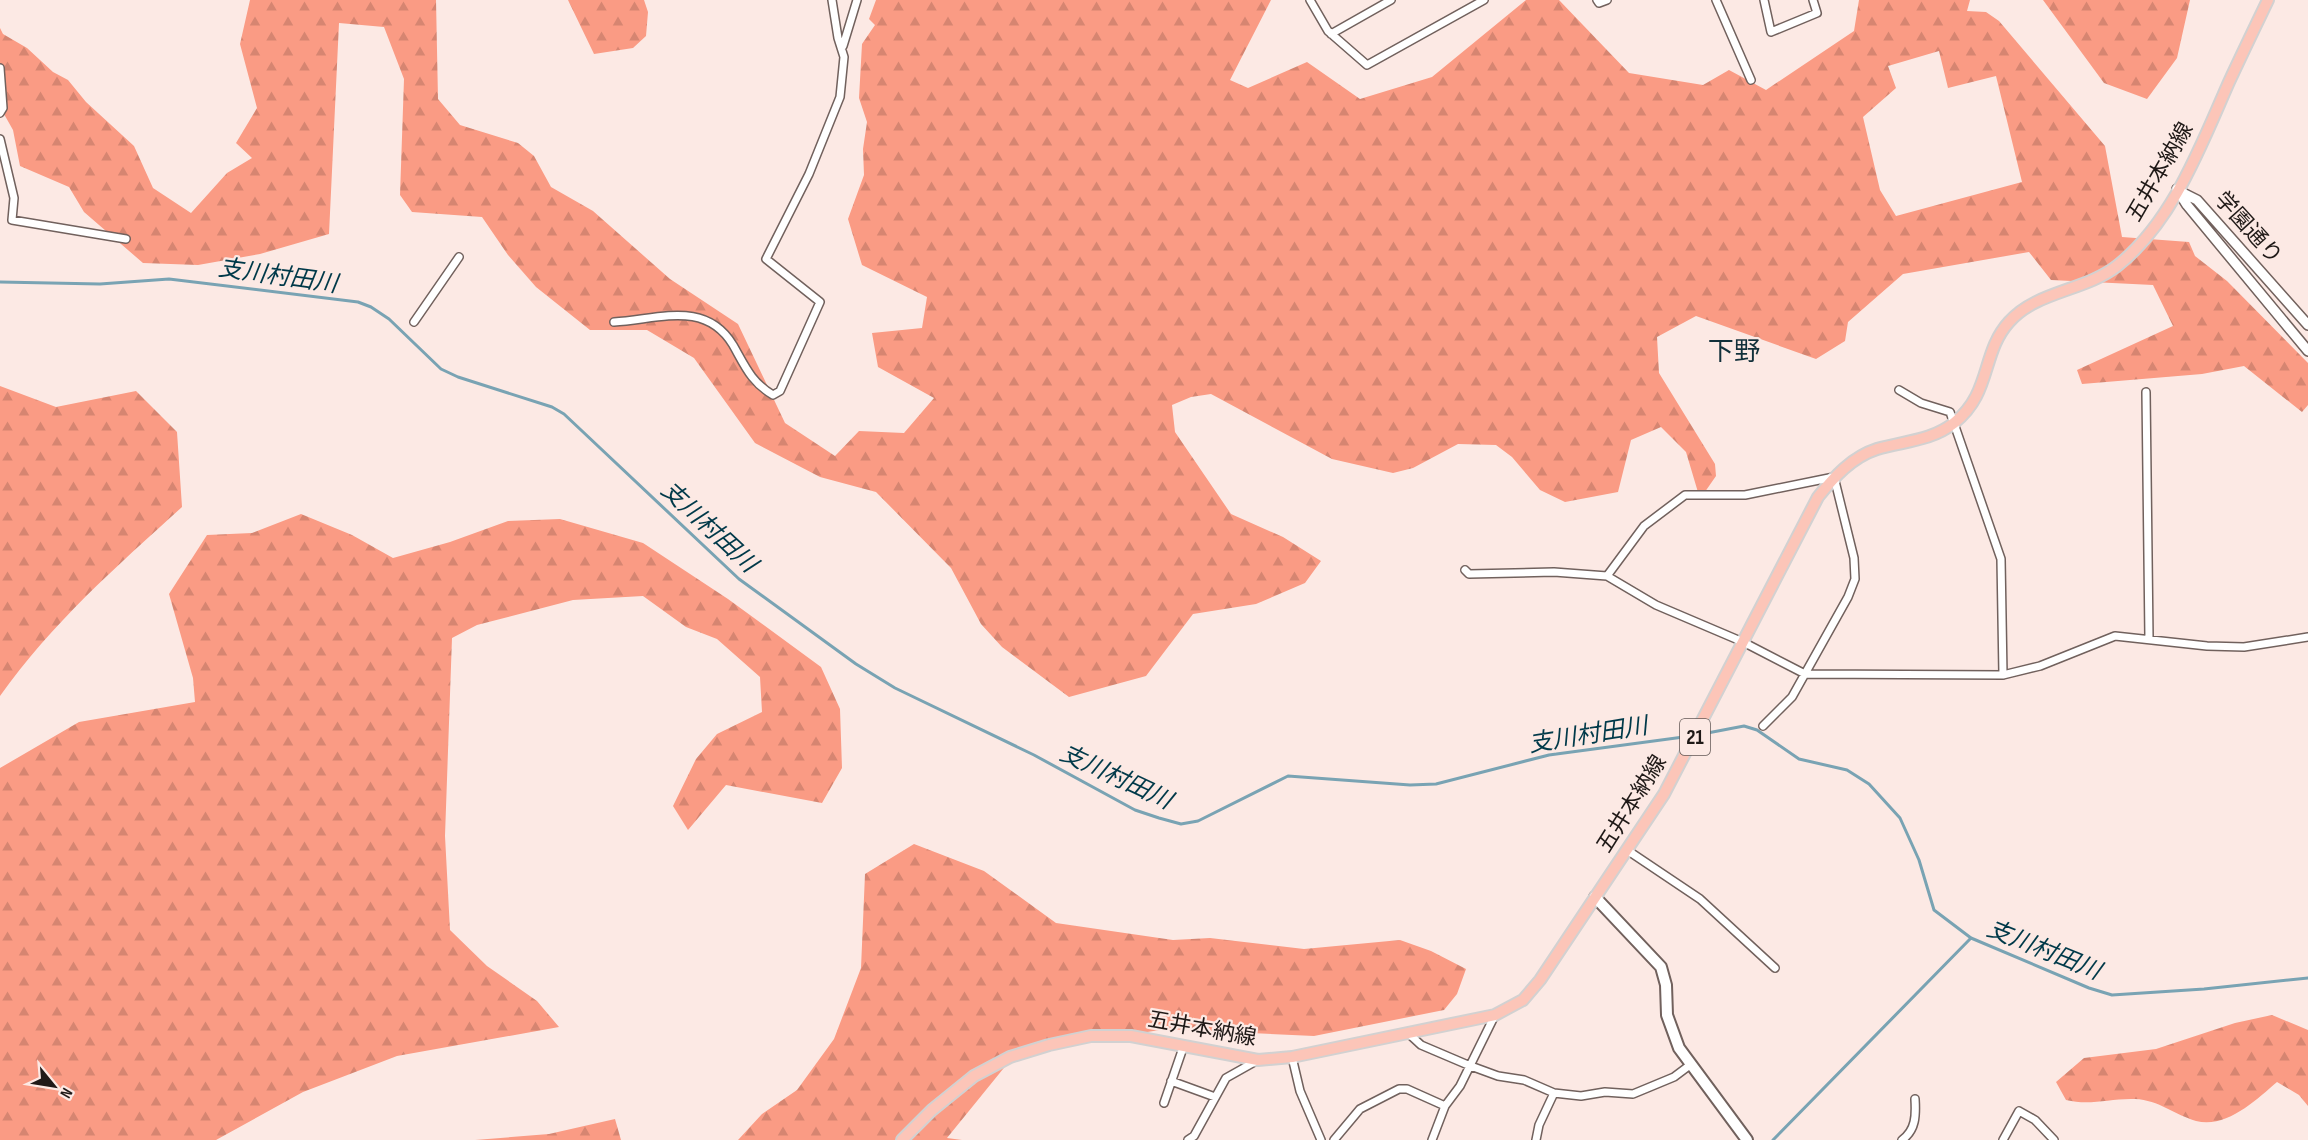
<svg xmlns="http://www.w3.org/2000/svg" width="2308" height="1140" font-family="'Sofia Sans Condensed','Noto Sans JP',sans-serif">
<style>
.forest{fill:url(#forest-firs);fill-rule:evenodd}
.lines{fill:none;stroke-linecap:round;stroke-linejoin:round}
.stream{stroke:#79a3b3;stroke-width:3}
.minor-casing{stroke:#71615d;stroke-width:10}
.tertiary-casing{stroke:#71615d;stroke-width:12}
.secondary-casing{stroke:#71615d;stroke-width:14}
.primary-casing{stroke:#d2d1d1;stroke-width:14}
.minor{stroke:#fff;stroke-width:7}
.tertiary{stroke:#fff;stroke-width:9}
.secondary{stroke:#fff;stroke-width:10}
.primary{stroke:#fcc5b8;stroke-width:10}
.labels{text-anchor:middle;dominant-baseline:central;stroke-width:4.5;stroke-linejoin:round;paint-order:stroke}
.shield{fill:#fce9e4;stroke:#615754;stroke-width:1.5}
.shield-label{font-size:21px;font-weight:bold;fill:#1f1917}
.street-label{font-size:22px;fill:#1f1917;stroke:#fce9e4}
.water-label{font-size:24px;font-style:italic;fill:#003949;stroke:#fce9e4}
.quarter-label{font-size:26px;fill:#12303a;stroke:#fce9e4}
</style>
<defs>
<pattern id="forest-firs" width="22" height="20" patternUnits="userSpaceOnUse" patternTransform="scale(1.5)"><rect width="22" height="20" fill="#fa9b84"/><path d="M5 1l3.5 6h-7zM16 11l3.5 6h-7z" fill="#d68571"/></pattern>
</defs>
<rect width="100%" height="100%" fill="#fce9e4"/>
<path class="forest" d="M 250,0 L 436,0 L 438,99 L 460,125 L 518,143 L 534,156 L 551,187 L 593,211 L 670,279 L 738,324 L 785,423 L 835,456 L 859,431 L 904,433 L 934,398 L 878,367 L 872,333 L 922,328 L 927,297 L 862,265 L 848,219 L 864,175 L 863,149 L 867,122 L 859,98 L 862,44 L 875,25 L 869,19 L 876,0 L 1271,0 L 1230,80 L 1248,88 L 1307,62 L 1360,99 L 1432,77 L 1526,0 L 1559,0 L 1629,73 L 1703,85 L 1729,70 L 1766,90 L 1854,31 L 1859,0 L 1970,0 L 1967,11 L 1986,12 L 1999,21 L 2105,146 L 2122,237 L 2189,242 L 2195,256 L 2227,281 L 2308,363 L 2308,405 L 2302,412 L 2244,366 L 2202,374 L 2082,384 L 2077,370 L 2173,326 L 2153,285 L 2051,280 L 2029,252 L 1903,274 L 1848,322 L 1845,341 L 1816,359 L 1696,316 L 1657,337 L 1659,373 L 1715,464 L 1716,476 L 1700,499 L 1686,452 L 1661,427 L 1631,440 L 1618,492 L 1565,502 L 1540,490 L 1512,457 L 1496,445 L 1458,444 L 1413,468 L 1393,473 L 1332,459 L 1211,394 L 1191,397 L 1172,405 L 1175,432 L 1231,514 L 1283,537 L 1321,561 L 1305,583 L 1256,604 L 1193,614 L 1146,676 L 1069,697 L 1002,647 L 981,624 L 951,568 L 876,492 L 820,477 L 755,443 L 694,358 L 647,330 L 590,330 L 536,287 L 508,255 L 482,217 L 412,212 L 400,195 L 404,79 L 384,27 L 339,23 L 329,234 L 260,254 L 198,265 L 143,263 L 84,212 L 69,187 L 20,166 L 13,130 L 0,107 L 0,28 L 3,34 L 27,48 L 53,72 L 68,80 L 86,102 L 134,146 L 153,188 L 191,213 L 227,173 L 252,158 L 236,143 L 257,108 L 240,44 ZM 1939,51 L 1948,88 L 1996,76 L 2022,182 L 1896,216 L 1880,190 L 1863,117 L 1896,88 L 1888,66 Z
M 568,0 L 644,0 L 648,12 L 646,36 L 633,48 L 594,54 Z
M 2043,0 L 2190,0 L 2177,58 L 2147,99 L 2104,83 Z
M 0,386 L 56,407 L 136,391 L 177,432 L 182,507 C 115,568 53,622 0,696 Z
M 301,514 L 352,535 L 393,558 L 450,542 L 508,521 L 560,519 L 643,543 L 728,599 L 821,667 L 840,709 L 842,768 L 822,803 L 726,785 L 688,830 L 673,806 L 696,759 L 717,734 L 762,712 L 760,677 L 717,639 L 686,627 L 643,596 L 573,600 L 477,625 L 452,638 L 445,836 L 450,930 L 487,966 L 537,1001 L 559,1027 L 397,1056 L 303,1092 L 216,1140 L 0,1140 L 0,768 L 79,722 L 195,702 L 193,678 L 169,594 L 207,535 L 252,533 Z
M 914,844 L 984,871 L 1056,923 L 1173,940 L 1210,938 L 1304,949 L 1400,940 L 1431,951 L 1466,969 L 1457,994 L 1444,1010 L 1314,1036 L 1166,1029 L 1016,1053 L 947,1138 L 962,1140 L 738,1140 L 762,1114 L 797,1090 L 834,1039 L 861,968 L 865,874 Z
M 2272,1015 L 2308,1030 L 2308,1106 L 2299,1095 L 2277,1082 C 2256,1100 2226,1129 2196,1121 C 2175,1115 2159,1100 2135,1099 C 2110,1098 2091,1106 2066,1100 L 2056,1082 L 2084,1058 L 2156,1049 L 2235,1023 Z
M 615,1119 L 621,1140 L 475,1140 L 549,1134 Z"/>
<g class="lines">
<path class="stream" d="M 0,282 L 100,284 L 169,279 L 358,302 L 371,307 L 389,319 L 441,369 L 458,377 L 552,407 L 564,414 L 739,579 L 856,664 L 895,688 L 1034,755 L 1135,810 L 1159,818 L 1181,824 L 1198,821 L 1288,776 L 1410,785 L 1436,784 L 1549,755 L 1691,736
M 1697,735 L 1744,726 L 1757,730 L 1799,759 L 1847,770 L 1869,784 L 1900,818 L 1919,860 L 1934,910 L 1971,938 L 2089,988 L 2112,995 L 2204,989 L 2308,978
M 1773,1140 L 1971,938"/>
<defs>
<path id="minor" d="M 1310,0 L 1328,31 L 1367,65 L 1484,0
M 1597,0 L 1599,3 L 1607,0
M 1716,0 L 1751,80
M 1764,0 L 1771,32 L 1817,13 L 1813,0
M 1331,34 L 1391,0
M 843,46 L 857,0
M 0,68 L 3,108 L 0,113
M 0,139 L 14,198 L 12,220 L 126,239
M 414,322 L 459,257
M 614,322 C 657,320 705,299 733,345 C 745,366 751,382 773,395 L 780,391 L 820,302 L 766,259 L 809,174 L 840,97 L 844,57 L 838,38 L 832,0
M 1899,390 L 1921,403 L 1950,412 L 2001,559 L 2003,675
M 2146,392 L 2149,638
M 1465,570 L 1469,574 L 1554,572 L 1607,576 L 1656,605 L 1743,642 L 1805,674 L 2003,675 L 2040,666 L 2115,636 L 2207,646 L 2244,647 L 2308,637
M 1607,576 L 1644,526 L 1685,495 L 1745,495 L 1834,477 L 1854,558 L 1855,579 L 1848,597 L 1792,697 L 1763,726
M 1627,850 L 1700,899 L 1775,968
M 1408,1033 L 1421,1045 L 1468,1065 L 1498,1076 L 1524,1080 L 1554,1093 L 1581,1096 L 1605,1092 L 1633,1094 L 1674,1077 L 1690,1065
M 1292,1057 L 1300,1091 L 1321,1140
M 1171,1081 L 1215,1097
M 1164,1103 L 1184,1045
M 1188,1140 L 1194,1136 L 1226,1078 L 1258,1060
M 1334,1140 L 1360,1109 L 1399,1089 L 1407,1089 L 1445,1106
M 1432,1140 L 1445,1106 L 1460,1086 L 1495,1015
M 1536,1140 L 1539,1125 L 1554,1093
M 1902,1140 C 1916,1130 1916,1115 1915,1099
M 2003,1140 L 2019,1111 L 2035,1120 L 2054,1140"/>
<path id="tertiary" d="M 2177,189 L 2187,205 L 2308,351
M 2179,191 L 2197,200 L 2308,325"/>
<path id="secondary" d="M 1595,897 L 1661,967 L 1666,985 L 1667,1015 L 1679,1048 L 1747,1140"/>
<path id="primary" d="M 902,1140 L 932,1110 L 974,1076 L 1010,1057 L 1049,1045 L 1091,1036 L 1131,1036 L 1258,1060 L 1292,1057 L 1495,1015 L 1523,1000 L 1540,980 L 1664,794 L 1818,497 C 1834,477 1852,457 1877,449 C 1904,441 1931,441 1954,423 C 1992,393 1981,353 2009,322 C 2036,291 2085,291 2117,266 C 2173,222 2201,145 2229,82 C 2242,54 2255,27 2268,0"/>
</defs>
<use href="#minor" class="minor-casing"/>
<use href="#tertiary" class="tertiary-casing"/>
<use href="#secondary" class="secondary-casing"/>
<use href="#primary" class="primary-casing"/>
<use href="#minor" class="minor"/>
<use href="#tertiary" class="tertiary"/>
<use href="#secondary" class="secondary"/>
<use href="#primary" class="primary"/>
</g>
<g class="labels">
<rect class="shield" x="1680" y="719" width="30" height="36" rx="4.5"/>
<g class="shield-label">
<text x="1695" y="737">21</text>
</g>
<g class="street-label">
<text transform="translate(2160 172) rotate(-60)">五井本納線</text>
<text transform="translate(2248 228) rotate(48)">学園通り</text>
<text transform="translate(1632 804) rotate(-58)">五井本納線</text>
<text transform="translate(1202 1029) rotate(10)">五井本納線</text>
</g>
<g class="water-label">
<text transform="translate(278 276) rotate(8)">支川村田川</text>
<text transform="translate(709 527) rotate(43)">支川村田川</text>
<text transform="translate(1588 735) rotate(-9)">支川村田川</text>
<text transform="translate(1116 777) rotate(25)">支川村田川</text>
<text transform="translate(2044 950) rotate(22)">支川村田川</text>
</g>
<g class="quarter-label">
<text x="1734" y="352">下野</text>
</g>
</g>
<g transform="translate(54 1086) rotate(120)" stroke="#fce9e4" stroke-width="4.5" paint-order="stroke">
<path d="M0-4.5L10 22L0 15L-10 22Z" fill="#1f1917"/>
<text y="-9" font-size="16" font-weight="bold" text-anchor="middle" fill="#1f1917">N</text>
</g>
</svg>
